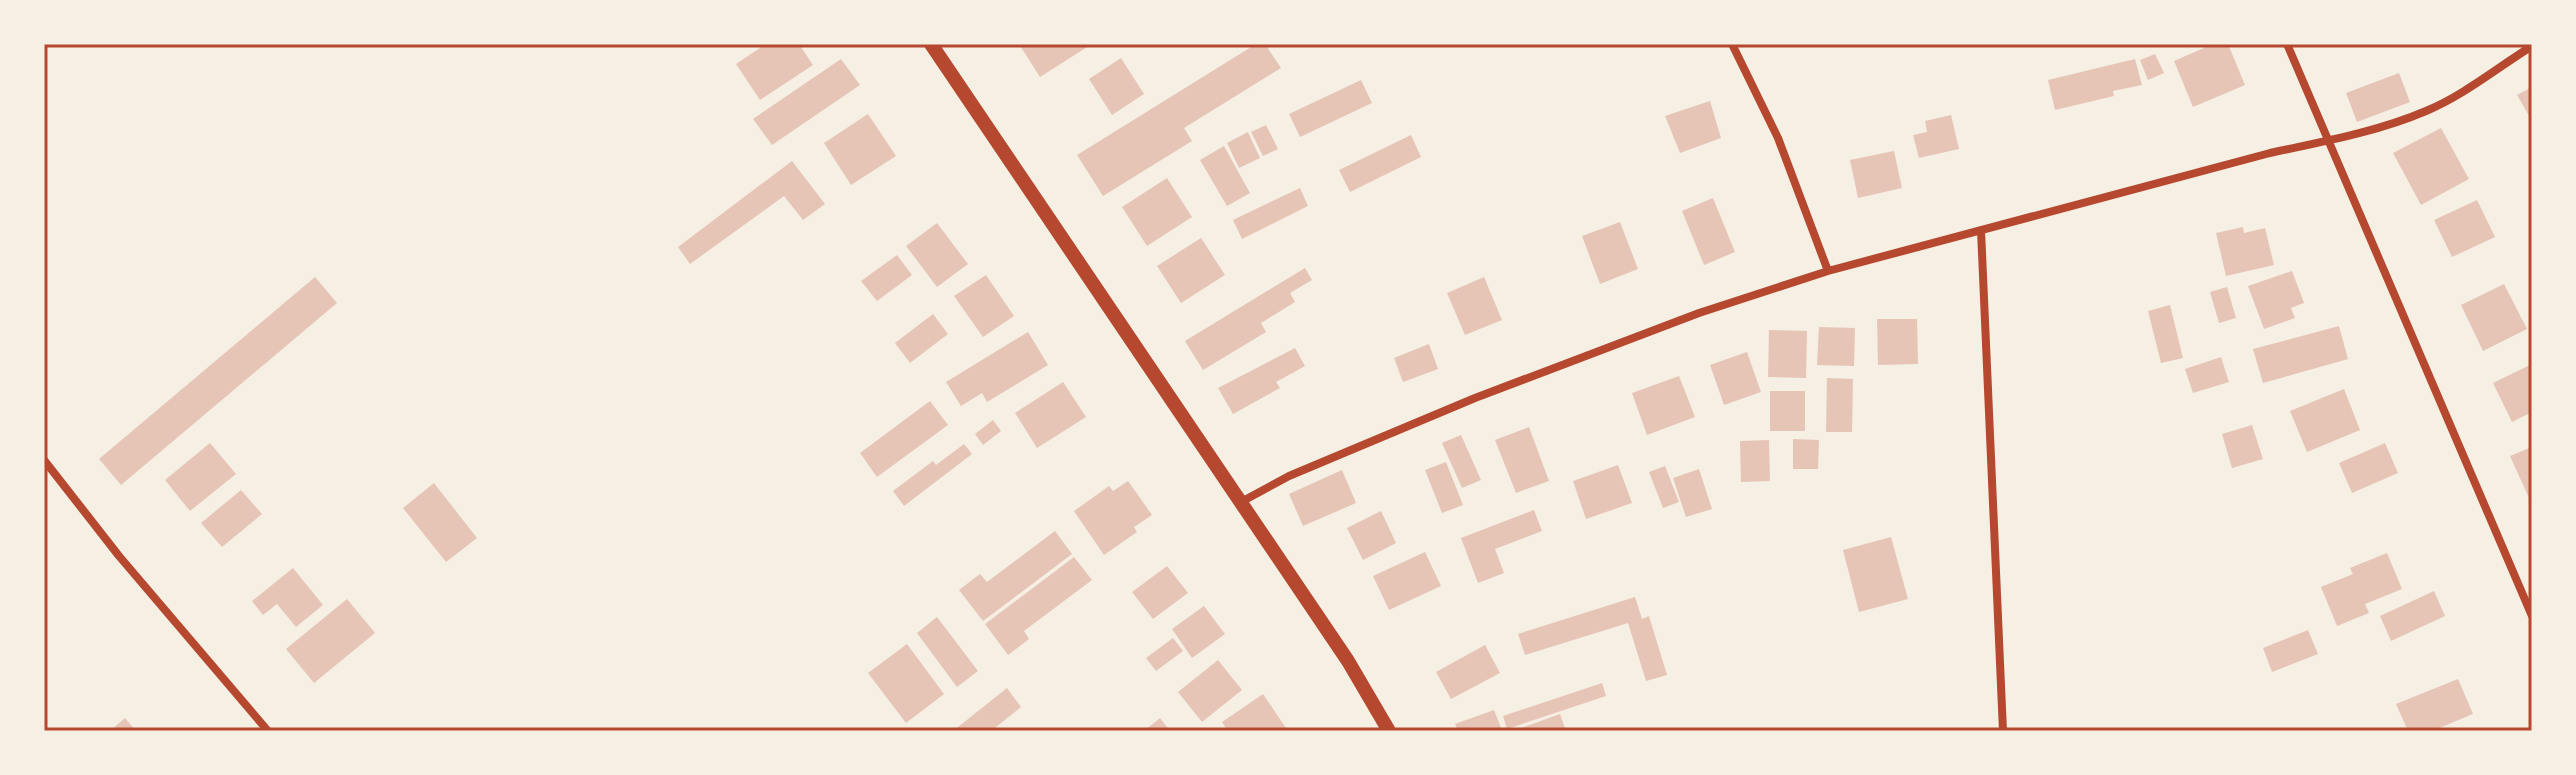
<svg xmlns="http://www.w3.org/2000/svg" width="2576" height="775" font-family="'DM Sans',sans-serif">
<style>
.building{fill:#e6c5b7}
.lines{fill:none;stroke-linecap:round;stroke-linejoin:round}
.minor{stroke:#b5482f;stroke-width:8}
.tertiary{stroke:#b5482f;stroke-width:14}
.neatline{fill:none;stroke:#b5482f;stroke-width:3}
</style>
<rect width="100%" height="100%" fill="#f6efe4"/>
<path class="building" d="M 766,44 L 799,44 L 813,65 L 760,100 L 736,64 Z
M 1019,44 L 1092,44 L 1040,77 Z
M 1256,44 L 1265,44 L 1281,68 L 1184,128 L 1192,141 L 1103,196 L 1077,155 Z
M 2213,44 L 2228,44 L 2245,85 L 2193,107 L 2174,61 Z
M 2155,54 L 2164,73 L 2148,80 L 2140,60 Z
M 1121,58 L 1144,94 L 1112,115 L 1089,79 Z
M 841,59 L 860,85 L 772,145 L 753,119 Z
M 2135,59 L 2142,85 L 2113,91 L 2114,96 L 2055,110 L 2048,80 Z
M 2399,73 L 2410,102 L 2357,122 L 2346,93 Z
M 1361,80 L 1372,103 L 1300,137 L 1289,114 Z
M 2532,87 L 2532,121 L 2517,95 Z
M 1710,101 L 1721,138 L 1680,153 L 1665,116 Z
M 868,114 L 896,156 L 851,185 L 824,143 Z
M 1951,115 L 1959,149 L 1919,158 L 1913,135 L 1927,132 L 1925,121 Z
M 1266,125 L 1278,149 L 1263,156 L 1251,132 Z
M 2441,128 L 2469,179 L 2421,205 L 2393,153 Z
M 1248,132 L 1260,158 L 1239,168 L 1227,143 Z
M 1411,135 L 1421,157 L 1350,192 L 1339,170 Z
M 1224,146 L 1250,193 L 1227,206 L 1200,160 Z
M 1894,151 L 1902,188 L 1858,198 L 1850,160 Z
M 792,161 L 825,204 L 803,220 L 784,196 L 690,264 L 678,247 Z
M 1167,178 L 1192,217 L 1147,246 L 1122,207 Z
M 1300,188 L 1308,206 L 1242,239 L 1233,220 Z
M 1713,198 L 1735,252 L 1704,265 L 1682,211 Z
M 2477,200 L 2495,237 L 2452,257 L 2434,220 Z
M 1620,222 L 1638,269 L 1600,284 L 1582,236 Z
M 937,223 L 968,264 L 937,287 L 906,246 Z
M 2243,227 L 2244,233 L 2265,228 L 2274,265 L 2226,276 L 2216,233 Z
M 1201,238 L 1225,275 L 1181,303 L 1157,266 Z
M 897,255 L 912,275 L 877,301 L 861,281 Z
M 1305,268 L 1312,280 L 1290,293 L 1295,302 L 1261,323 L 1266,332 L 1203,370 L 1185,341 Z
M 2292,271 L 2304,303 L 2291,308 L 2295,318 L 2264,329 L 2248,286 Z
M 986,275 L 1014,316 L 983,337 L 954,296 Z
M 315,277 L 337,303 L 121,485 L 99,459 Z
M 1484,277 L 1502,320 L 1465,335 L 1447,293 Z
M 2504,284 L 2527,329 L 2483,351 L 2461,305 Z
M 2227,287 L 2236,318 L 2219,323 L 2210,292 Z
M 2170,305 L 2183,358 L 2161,363 L 2148,311 Z
M 933,314 L 948,334 L 910,363 L 895,343 Z
M 1877,319 L 1917,319 L 1918,364 L 1878,365 Z
M 2339,326 L 2348,359 L 2263,383 L 2253,349 Z
M 1819,327 L 1855,328 L 1854,366 L 1817,365 Z
M 1769,330 L 1807,331 L 1806,378 L 1768,377 Z
M 1028,332 L 1048,365 L 987,402 L 982,393 L 961,406 L 946,382 Z
M 1429,344 L 1438,369 L 1403,382 L 1394,358 Z
M 1295,348 L 1305,366 L 1276,382 L 1280,388 L 1233,414 L 1218,388 Z
M 1747,352 L 1761,392 L 1724,405 L 1710,365 Z
M 2221,357 L 2229,382 L 2193,393 L 2185,369 Z
M 2532,364 L 2532,412 L 2512,422 L 2493,383 Z
M 1679,376 L 1695,417 L 1647,435 L 1632,393 Z
M 1827,378 L 1853,379 L 1852,432 L 1826,432 Z
M 1063,382 L 1086,417 L 1037,448 L 1015,413 Z
M 2344,389 L 2360,430 L 2307,452 L 2290,411 Z
M 1770,391 L 1805,391 L 1805,431 L 1770,431 Z
M 930,401 L 948,425 L 877,477 L 860,453 Z
M 993,420 L 1001,431 L 983,445 L 975,434 Z
M 2252,425 L 2263,459 L 2232,468 L 2222,434 Z
M 1529,427 L 1549,481 L 1516,493 L 1495,440 Z
M 1461,435 L 1481,480 L 1462,488 L 1442,443 Z
M 1793,439 L 1819,440 L 1818,469 L 1793,469 Z
M 1769,440 L 1770,481 L 1741,482 L 1740,441 Z
M 210,443 L 236,474 L 190,511 L 165,480 Z
M 2385,443 L 2398,473 L 2352,493 L 2339,463 Z
M 964,444 L 972,454 L 904,506 L 893,491 L 933,461 L 936,465 Z
M 2532,447 L 2532,497 L 2529,498 L 2510,456 Z
M 1446,462 L 1463,505 L 1442,513 L 1425,470 Z
M 1618,465 L 1632,503 L 1586,519 L 1573,481 Z
M 1665,466 L 1679,502 L 1663,508 L 1649,472 Z
M 1699,469 L 1712,509 L 1686,517 L 1673,478 Z
M 1342,470 L 1356,503 L 1303,526 L 1289,494 Z
M 1128,481 L 1152,515 L 1134,527 L 1137,532 L 1104,555 L 1074,511 L 1109,486 L 1113,491 Z
M 434,483 L 477,538 L 446,562 L 403,508 Z
M 241,490 L 262,514 L 222,547 L 201,523 Z
M 1534,510 L 1542,531 L 1495,549 L 1504,573 L 1478,583 L 1461,538 Z
M 1381,511 L 1396,543 L 1363,560 L 1347,528 Z
M 1055,531 L 1072,554 L 983,621 L 959,590 L 980,574 L 987,582 Z
M 1891,537 L 1908,599 L 1859,612 L 1843,550 Z
M 1425,552 L 1441,586 L 1389,610 L 1373,576 Z
M 2387,553 L 2402,589 L 2365,604 L 2369,613 L 2337,626 L 2321,587 L 2353,574 L 2350,568 Z
M 1074,557 L 1092,580 L 1024,631 L 1029,639 L 1008,655 L 985,624 Z
M 1167,566 L 1188,593 L 1153,619 L 1132,592 Z
M 293,568 L 323,605 L 296,627 L 277,604 L 263,615 L 252,601 Z
M 2434,591 L 2445,616 L 2391,641 L 2380,616 Z
M 1635,597 L 1642,619 L 1649,616 L 1667,675 L 1646,681 L 1628,623 L 1525,655 L 1518,634 Z
M 347,599 L 375,633 L 314,683 L 286,649 Z
M 1204,606 L 1225,634 L 1192,658 L 1172,629 Z
M 937,617 L 978,671 L 957,687 L 917,633 Z
M 2308,630 L 2318,654 L 2272,672 L 2263,648 Z
M 1173,638 L 1183,651 L 1156,671 L 1146,658 Z
M 907,644 L 944,694 L 906,723 L 868,673 Z
M 1485,645 L 1500,673 L 1451,699 L 1436,672 Z
M 1218,660 L 1242,690 L 1202,722 L 1178,692 Z
M 2458,679 L 2473,714 L 2432,731 L 2408,731 L 2396,704 Z
M 1602,683 L 1606,696 L 1507,729 L 1503,716 Z
M 1007,688 L 1021,707 L 991,731 L 953,731 Z
M 1263,694 L 1288,731 L 1228,731 L 1222,722 Z
M 1494,710 L 1501,728 L 1494,731 L 1458,731 L 1455,724 Z
M 1560,714 L 1566,731 L 1513,731 Z
M 125,718 L 136,731 L 110,731 Z
M 1160,718 L 1170,731 L 1144,731 Z"/>
<g class="lines">
<path class="minor" d="M 1732,44 L 1778,138 L 1828,271
M 2287,44 L 2532,616
M 1981,230 L 2003,731
M 44,460 L 119,556 L 268,731
M 1241,502 L 1289,476 L 1475,398 L 1699,313 L 1828,271 L 2270,153 C 2321,142 2377,132 2426,111 C 2464,95 2497,68 2532,46"/>
<path class="tertiary" d="M 931,44 L 1348,661 L 1389,731"/>
</g>
<rect width="2576" height="775" fill="none" stroke="#f6efe4" stroke-width="92"/>
<rect x="46" y="46" width="2484" height="683" class="neatline"/>
</svg>
